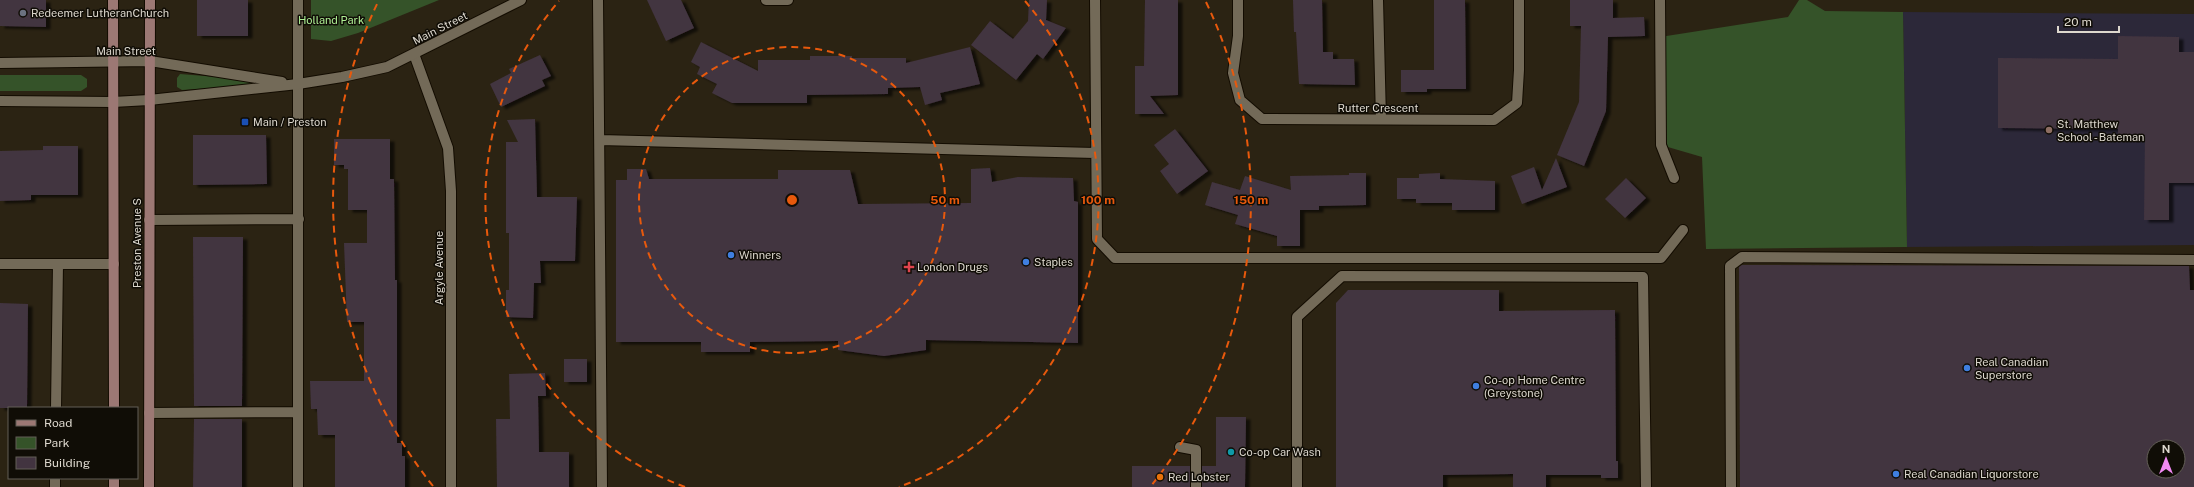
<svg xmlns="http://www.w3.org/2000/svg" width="2194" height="487" font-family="'Public Sans',sans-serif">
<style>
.education{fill:#2c2839}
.green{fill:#355329}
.building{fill:#423440;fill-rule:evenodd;filter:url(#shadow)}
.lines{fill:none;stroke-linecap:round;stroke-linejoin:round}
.service-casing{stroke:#130c01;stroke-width:12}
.minor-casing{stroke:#130c01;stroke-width:12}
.tertiary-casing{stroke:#130c01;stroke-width:12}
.secondary-casing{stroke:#130c01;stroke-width:12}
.service{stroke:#736a58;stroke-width:10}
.minor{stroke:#736a58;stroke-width:10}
.tertiary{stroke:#736a58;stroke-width:10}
.secondary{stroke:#9c7874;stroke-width:10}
.ring{fill:none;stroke:#e8590c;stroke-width:2;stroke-dasharray:7 5}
.worship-dot{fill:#6b7280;stroke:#100d06;stroke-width:1.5}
.transit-dot{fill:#1a4fb4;stroke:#100d06;stroke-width:1.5}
.education-dot{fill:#8d6e63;stroke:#100d06;stroke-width:1.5}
.shop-dot{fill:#3f7fe0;stroke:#100d06;stroke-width:1.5}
.health-dot{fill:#e0444e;stroke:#100d06;stroke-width:1.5}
.culture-dot{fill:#0f9aa8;stroke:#100d06;stroke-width:1.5}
.food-dot{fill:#e8710a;stroke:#100d06;stroke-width:1.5}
.labels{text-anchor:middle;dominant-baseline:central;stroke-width:3;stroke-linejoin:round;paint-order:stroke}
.poi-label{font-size:11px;fill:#ddd8ce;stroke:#100d06;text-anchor:start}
.park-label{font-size:11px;fill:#aff095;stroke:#100d06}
.street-label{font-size:11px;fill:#ddd8ce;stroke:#100d06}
.centre{fill:#e8590c;stroke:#100d06;stroke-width:2}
.ring-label{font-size:12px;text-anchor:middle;font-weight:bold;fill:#e8590c;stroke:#100d06;stroke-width:3;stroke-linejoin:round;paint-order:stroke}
</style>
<defs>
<filter id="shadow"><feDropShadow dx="4.5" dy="2.5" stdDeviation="1" flood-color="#0009"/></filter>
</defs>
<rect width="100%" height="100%" fill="#2b2313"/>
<path class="education" d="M 1903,12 L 2194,14 L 2194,245 L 1907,247 Z"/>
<path class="green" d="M 311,0 L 439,0 L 358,33 L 331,41 L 311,39 Z
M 1799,0 L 1807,0 L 1825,11 L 1903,12 L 1907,247 L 1706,249 L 1702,157 L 1661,145 L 1660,37 L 1788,17 Z
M 180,74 L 255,80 L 261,85 L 182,90 L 177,87 L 177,78 Z
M 0,75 L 81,75 L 87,79 L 87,87 L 81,91 L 0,91 Z"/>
<path class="building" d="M 0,0 L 46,0 L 46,27 L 0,26 Z
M 197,0 L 248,0 L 248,36 L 197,36 Z
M 647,0 L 681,0 L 694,28 L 666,41 Z
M 1029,0 L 1047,0 L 1046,20 L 1066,28 L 1043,59 L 1037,54 L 1016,80 L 971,45 L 990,21 L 1013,39 L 1028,21 Z
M 1145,0 L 1178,0 L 1178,95 L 1150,96 L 1164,114 L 1135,114 L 1135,66 L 1144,66 Z
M 1293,0 L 1322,0 L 1323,52 L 1333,52 L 1333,59 L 1354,59 L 1355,85 L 1299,84 L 1296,32 L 1294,32 Z
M 1434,0 L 1465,0 L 1466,89 L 1427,89 L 1427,92 L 1401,92 L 1401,70 L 1434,70 Z
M 1570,0 L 1613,0 L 1613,18 L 1644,17 L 1645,36 L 1608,37 L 1606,111 L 1584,166 L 1557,155 L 1579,102 L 1581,26 L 1570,26 Z
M 2118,36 L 2179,37 L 2179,52 L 2194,52 L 2194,183 L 2169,183 L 2169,220 L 2144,220 L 2145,135 L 2118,135 L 2118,129 L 1998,128 L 1998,58 L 2118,59 Z
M 701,42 L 758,71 L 758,60 L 810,60 L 810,56 L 852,56 L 852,58 L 906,58 L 906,63 L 970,47 L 980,84 L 940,93 L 942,100 L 925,105 L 920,87 L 888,88 L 888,94 L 807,95 L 807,103 L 732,103 L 712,93 L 717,84 L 697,74 L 700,67 L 691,62 Z
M 540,55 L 551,76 L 542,80 L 545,86 L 501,107 L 490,84 L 511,73 L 509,69 Z
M 535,119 L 537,197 L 577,197 L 575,261 L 540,261 L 541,283 L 534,283 L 533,318 L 506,317 L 506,290 L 509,290 L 509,233 L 506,233 L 506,142 L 518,142 L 507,120 Z
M 1175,129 L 1208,171 L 1177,194 L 1160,171 L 1169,164 L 1154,145 Z
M 193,135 L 266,135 L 267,184 L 193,185 Z
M 334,139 L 390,139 L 390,179 L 394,179 L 395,280 L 397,280 L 397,443 L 402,443 L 402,456 L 405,456 L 405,487 L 335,487 L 335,435 L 318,435 L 317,409 L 311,409 L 310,381 L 364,381 L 364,322 L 347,322 L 344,243 L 367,243 L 367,210 L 348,210 L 348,169 L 344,169 L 344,165 L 334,165 Z
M 43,146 L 78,146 L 78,195 L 31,195 L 31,200 L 0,201 L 0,151 L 43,150 Z
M 1556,158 L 1567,187 L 1522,204 L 1511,176 L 1534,167 L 1542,190 Z
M 990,168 L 992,182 L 1018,177 L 1073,178 L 1074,201 L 1078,202 L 1078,343 L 926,340 L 926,350 L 884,356 L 838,350 L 838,341 L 750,342 L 750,352 L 701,352 L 701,342 L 616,342 L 616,180 L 627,180 L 627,169 L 646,169 L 649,179 L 778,179 L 778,170 L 850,170 L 858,204 L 971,203 L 971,169 Z
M 1349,173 L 1366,173 L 1366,205 L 1319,206 L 1319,210 L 1300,210 L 1300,246 L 1277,246 L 1277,236 L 1235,224 L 1238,215 L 1205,205 L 1212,182 L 1240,190 L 1245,176 L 1291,190 L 1290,176 L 1349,175 Z
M 1440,173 L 1440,179 L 1495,181 L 1495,210 L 1452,210 L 1452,203 L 1416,203 L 1416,199 L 1397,199 L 1397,178 L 1419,178 L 1419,174 Z
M 1626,178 L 1646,198 L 1625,218 L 1605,199 Z
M 193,237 L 243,237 L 242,406 L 194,406 Z
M 1742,265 L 2189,266 L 2190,290 L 2194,290 L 2194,487 L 1740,487 L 1739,267 ZM 2154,447 L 2178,447 L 2178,471 L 2154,471 Z
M 1348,290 L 1499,290 L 1499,311 L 1615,310 L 1616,461 L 1618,461 L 1618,478 L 1601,478 L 1601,475 L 1546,475 L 1546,487 L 1513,487 L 1513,474 L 1443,475 L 1443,487 L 1336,487 L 1336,303 Z
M 0,303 L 28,304 L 27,408 L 0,408 Z
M 564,359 L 587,359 L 587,382 L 564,382 Z
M 545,373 L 546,396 L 538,396 L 539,452 L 569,452 L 569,487 L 497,487 L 496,419 L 510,419 L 509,374 Z
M 1216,417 L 1246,417 L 1245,487 L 1202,487 L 1202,466 L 1216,466 Z
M 194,419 L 242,419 L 242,487 L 193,487 Z
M 1132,466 L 1190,466 L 1190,487 L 1132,487 Z"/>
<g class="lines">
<defs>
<path id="service" d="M 598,0 L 602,487
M 1095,0 L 1097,239 L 1115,258 L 1661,258 L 1683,230
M 1378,0 L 1381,119
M 1660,0 L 1661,145 L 1674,178
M 600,140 L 1095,153
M 149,220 L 299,219
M 0,264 L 114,264
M 56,408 L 58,264
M 149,413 L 298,412
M 1180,447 L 1196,450 L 1196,487
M 55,487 L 55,478
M 298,487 L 298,0
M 1297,487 L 1297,317 L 1342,276 L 1643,277 L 1646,487
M 1731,487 L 1730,266 L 1742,257 L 2194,260"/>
<path id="minor" d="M 766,0 L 788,0
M 1238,0 L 1238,36 L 1233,73 L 1240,100 L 1262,119 L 1494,120 L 1517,103 L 1519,70 L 1519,0
M 414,54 L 448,148 L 451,191 L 451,487"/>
<path id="tertiary" d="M 0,63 L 150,61 L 282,82
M 0,101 L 113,102 L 149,100 L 298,84 L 342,77 L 387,67 L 521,0"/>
<path id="secondary" d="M 113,0 L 114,408
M 114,478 L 114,487
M 149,487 L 150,0"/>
</defs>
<use href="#service" class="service-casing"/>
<use href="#minor" class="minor-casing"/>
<use href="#tertiary" class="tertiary-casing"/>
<use href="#secondary" class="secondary-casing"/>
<use href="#service" class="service"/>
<use href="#minor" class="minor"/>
<use href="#tertiary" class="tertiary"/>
<use href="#secondary" class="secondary"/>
</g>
<g class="ring">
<circle cx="792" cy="200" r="153"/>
<path d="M685 487A306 306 0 0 1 559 1M1025 1A306 306 0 0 1 899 487"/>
<path d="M433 486A459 459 0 0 1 378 2M1206 2A459 459 0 0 1 1151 486"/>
</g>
<circle class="worship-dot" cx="23" cy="13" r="4"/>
<rect class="transit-dot" x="241" y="118" width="8" height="8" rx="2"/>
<circle class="education-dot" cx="2049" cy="130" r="4"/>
<g class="shop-dot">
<circle cx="731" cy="255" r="4"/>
<circle cx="1026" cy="262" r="4"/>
<circle cx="1967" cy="368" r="4"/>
<circle cx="1476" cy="386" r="4"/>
<circle cx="1896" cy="474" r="4"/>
</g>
<path class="health-dot" d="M907 261h4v4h4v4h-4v4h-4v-4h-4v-4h4z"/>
<circle class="culture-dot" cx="1231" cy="452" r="4"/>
<circle class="food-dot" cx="1160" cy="477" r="4"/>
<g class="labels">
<g class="poi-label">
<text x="31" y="13">Redeemer LutheranChurch</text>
<text x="253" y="122">Main / Preston</text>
<text x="2057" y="124">St. Matthew<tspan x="2057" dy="13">School - Bateman</tspan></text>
<text x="739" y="255">Winners</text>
<text x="1034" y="262">Staples</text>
<text x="917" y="267">London Drugs</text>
<text x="1975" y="362">Real Canadian<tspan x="1975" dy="13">Superstore</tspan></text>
<text x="1484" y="380">Co-op Home Centre<tspan x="1484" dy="13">(Greystone)</tspan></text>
<text x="1239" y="452">Co-op Car Wash</text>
<text x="1904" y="474">Real Canadian Liquorstore</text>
<text x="1168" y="477">Red Lobster</text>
</g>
<g class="park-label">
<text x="331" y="20">Holland Park</text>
</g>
<g class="street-label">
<text transform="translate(440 28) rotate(-27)">Main Street</text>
<text x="126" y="51">Main Street</text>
<text x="1378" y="108">Rutter Crescent</text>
<text transform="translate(137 243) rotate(-90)">Preston Avenue S</text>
<text transform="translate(439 268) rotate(-90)">Argyle Avenue</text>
</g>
</g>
<circle cx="792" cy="200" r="6" class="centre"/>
<g class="ring-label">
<text x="945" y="204">50 m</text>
<text x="1098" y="204">100 m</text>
<text x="1251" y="204">150 m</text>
</g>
<rect x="8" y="407" width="130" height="72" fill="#100d06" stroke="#625e56"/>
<rect x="16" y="420" width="20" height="6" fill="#9c7874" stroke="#625e56"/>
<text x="44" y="427" font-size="12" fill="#ddd8ce">Road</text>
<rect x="16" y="437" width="20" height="12" fill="#355329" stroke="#625e56"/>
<text x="44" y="447" font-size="12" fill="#ddd8ce">Park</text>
<rect x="16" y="457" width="20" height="12" fill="#423440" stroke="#625e56"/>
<text x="44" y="467" font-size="12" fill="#ddd8ce">Building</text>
<g transform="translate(2166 459)"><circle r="19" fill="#100d06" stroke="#625e56"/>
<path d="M0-3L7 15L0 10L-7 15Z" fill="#f28af3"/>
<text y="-6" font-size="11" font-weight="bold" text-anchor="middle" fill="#ddd8ce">N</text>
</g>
<path d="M2058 26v6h61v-6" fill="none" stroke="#ddd8ce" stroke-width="2"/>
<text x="2064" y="26" font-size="12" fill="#ddd8ce" stroke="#100d06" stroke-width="3" paint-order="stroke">20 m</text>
</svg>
